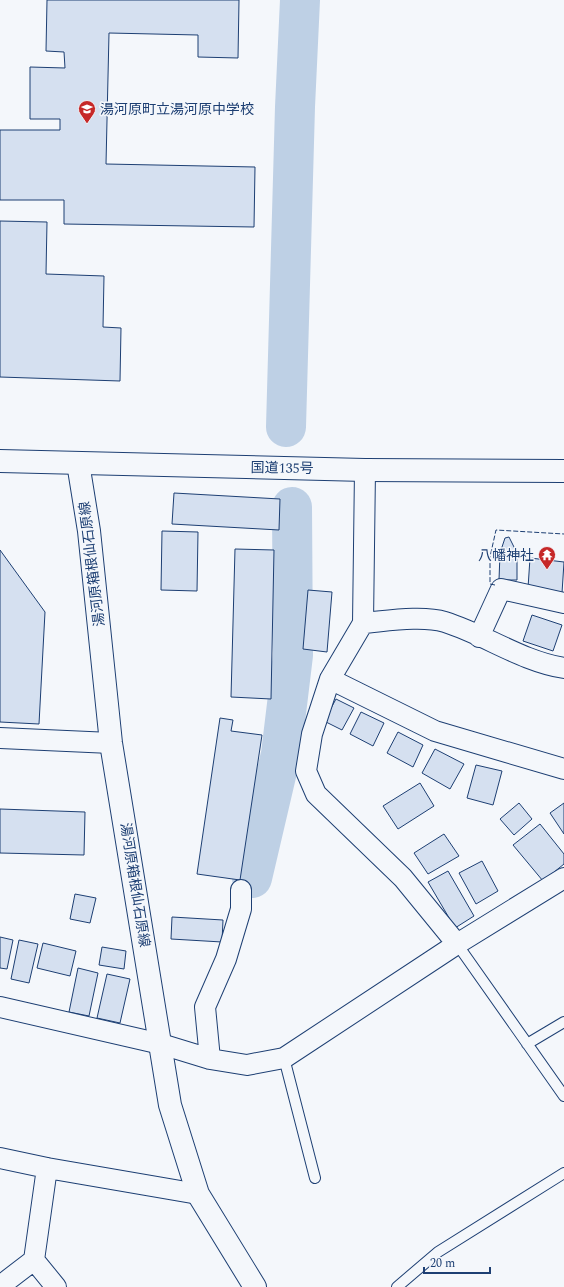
<svg xmlns="http://www.w3.org/2000/svg" width="564" height="1287" font-family="Spectral,'Noto Sans JP',serif">
<style>
.lines{fill:none;stroke-linecap:round;stroke-linejoin:round}
.river{stroke:#bed0e5;stroke-width:40}
.building{fill:#d5e0f0;stroke:#1d3f73}
.lane-casing{stroke:#1d3f73;stroke-width:12}
.street-casing{stroke:#1d3f73;stroke-width:22}
.primary-casing{stroke:#1d3f73;stroke-width:24}
.highway-casing{stroke:#1d3f73;stroke-width:24}
.lane{stroke:#f4f7fb;stroke-width:10}
.street{stroke:#f4f7fb;stroke-width:20}
.primary{stroke:#f4f7fb;stroke-width:22}
.highway{stroke:#f4f7fb;stroke-width:22}
.fence{stroke:#1d3f73;stroke-width:1;stroke-dasharray:5 2;stroke-linecap:butt}
.labels{text-anchor:middle;dominant-baseline:central;stroke-width:3;stroke-linejoin:round;paint-order:stroke}
.poi-label{font-size:14px;fill:#1d3f73;stroke:#f4f7fb;text-anchor:start}
.street-label{font-size:14px;fill:#1d3f73;stroke:#f4f7fb}
</style>
<rect width="100%" height="100%" fill="#f4f7fb"/>
<g class="lines">
<path class="river" d="M 286,427 L 295,107 L 300,0
M 252,878 L 281,754 L 293,655 L 292,507"/>
</g>
<path class="building" d="M 47,0 L 239,0 L 238,58 L 198,57 L 198,35 L 109,33 L 106,164 L 255,167 L 254,227 L 64,224 L 64,200 L 0,200 L 0,130 L 60,130 L 60,119 L 30,119 L 30,67 L 65,68 L 64,52 L 46,51 Z
M 0,221 L 47,222 L 46,274 L 104,276 L 103,327 L 121,328 L 120,381 L 0,377 Z
M 174,493 L 280,499 L 279,530 L 172,524 Z
M 162,531 L 198,532 L 197,591 L 161,590 Z
M 509,537 L 517,553 L 517,580 L 499,580 L 500,553 L 505,538 Z
M 235,549 L 274,550 L 271,699 L 231,697 Z
M 0,550 L 45,612 L 39,724 L 0,722 Z
M 530,558 L 564,562 L 562,593 L 528,588 Z
M 308,590 L 332,592 L 327,652 L 303,649 Z
M 532,615 L 562,625 L 553,651 L 523,641 Z
M 336,699 L 354,708 L 342,730 L 324,721 Z
M 361,712 L 384,723 L 373,746 L 350,734 Z
M 220,718 L 233,720 L 231,731 L 262,735 L 240,880 L 197,874 Z
M 398,732 L 423,745 L 413,767 L 387,753 Z
M 435,749 L 464,764 L 450,789 L 422,773 Z
M 476,765 L 502,771 L 493,805 L 467,798 Z
M 420,783 L 434,806 L 398,829 L 383,806 Z
M 519,803 L 532,819 L 514,835 L 500,819 Z
M 564,803 L 564,834 L 550,813 Z
M 0,809 L 85,812 L 84,855 L 0,853 Z
M 540,824 L 564,854 L 564,864 L 543,881 L 513,845 Z
M 444,834 L 459,856 L 428,874 L 414,853 Z
M 482,861 L 498,891 L 476,904 L 459,873 Z
M 448,871 L 474,916 L 455,928 L 428,882 Z
M 75,894 L 96,898 L 90,923 L 70,919 Z
M 172,917 L 223,920 L 222,942 L 171,939 Z
M 0,937 L 13,940 L 7,969 L 0,968 Z
M 19,940 L 38,944 L 29,983 L 11,979 Z
M 43,943 L 76,951 L 70,976 L 37,968 Z
M 102,947 L 126,951 L 124,969 L 99,965 Z
M 78,968 L 98,973 L 89,1016 L 69,1012 Z
M 107,974 L 130,979 L 120,1023 L 97,1018 Z"/>
<g class="lines">
<defs>
<path id="lane" d="M 457,944 L 564,1096
M 527,1044 L 564,1022
M 284,1058 L 315,1178
M 397,1287 L 438,1252 L 564,1173"/>
<path id="street" d="M 365,470 L 363,623 L 330,679 L 312,734 L 306,771 L 316,794 L 403,878 L 457,944
M 363,623 C 387,621 422,615 445,622 C 486,635 521,661 564,668
M 479,637 L 501,589 L 564,603
M 330,679 L 435,731 L 564,769
M 0,738 L 111,743
M 0,1007 L 161,1044 L 210,1059 L 247,1065 L 284,1058 L 457,944 L 564,878
M 210,1059 L 205,1007 L 226,959 L 241,909 L 241,890
M 0,1158 L 47,1168 L 198,1194
M 47,1168 L 34,1260 L 56,1287
M 0,1286 L 34,1260"/>
<path id="primary" d="M 78,463 L 89,531 L 111,743 L 170,1105 L 198,1194 L 255,1287"/>
<path id="highway" d="M 0,461 L 365,470 L 564,471"/>
</defs>
<use href="#lane" class="lane-casing"/>
<use href="#street" class="street-casing"/>
<use href="#primary" class="primary-casing"/>
<use href="#highway" class="highway-casing"/>
<use href="#lane" class="lane"/>
<use href="#street" class="street"/>
<use href="#primary" class="primary"/>
<use href="#highway" class="highway"/>
<path class="fence" d="M 495,585 L 490,584 L 490,557 L 496,530 L 564,534"/>
</g>
<defs>
<symbol id="school-pin" viewBox="-11 -11 22 30"><path d="M0 17L-7.5 6A9.5 9.5 0 1 1 7.5 6Z" fill="#c62828" stroke="#f4f7fb"/><path d="M0-5L7-2L0 1L-7-2ZM-4 1L0 2.5L4 1V4Q0 6-4 4Z" fill="#fff"/></symbol>
<symbol id="temple-pin" viewBox="-11 -11 22 30"><path d="M0 17L-7.5 6A9.5 9.5 0 1 1 7.5 6Z" fill="#c62828" stroke="#f4f7fb"/><path d="M0-6L5-2H3V0L6.5 2.5H4V6H1.5V3h-3V6H-4V2.5H-6.5L-3 0V-2H-5Z" fill="#fff"/></symbol>
</defs>
<g fill-rule="evenodd">
<use href="#school-pin" x="77" y="99" width="20" height="27"/>
<use href="#temple-pin" x="537" y="545" width="20" height="27"/>
</g>
<g class="labels">
<g class="poi-label">
<text x="100" y="109">湯河原町立湯河原中学校</text>
<text x="534" y="555" text-anchor="end">八幡神社</text>
</g>
<g class="street-label">
<text transform="translate(282 468) rotate(1)">国道135号</text>
<text transform="translate(92 564) rotate(-97)">湯河原箱根仙石原線</text>
<text transform="translate(135 885) rotate(81)">湯河原箱根仙石原線</text>
</g>
</g>
<path d="M424 1267v6h66v-6" fill="none" stroke="#1d3f73" stroke-width="2"/>
<text x="430" y="1267" font-size="12" fill="#1d3f73" stroke="#f4f7fb" stroke-width="3" paint-order="stroke">20 m</text>
</svg>
